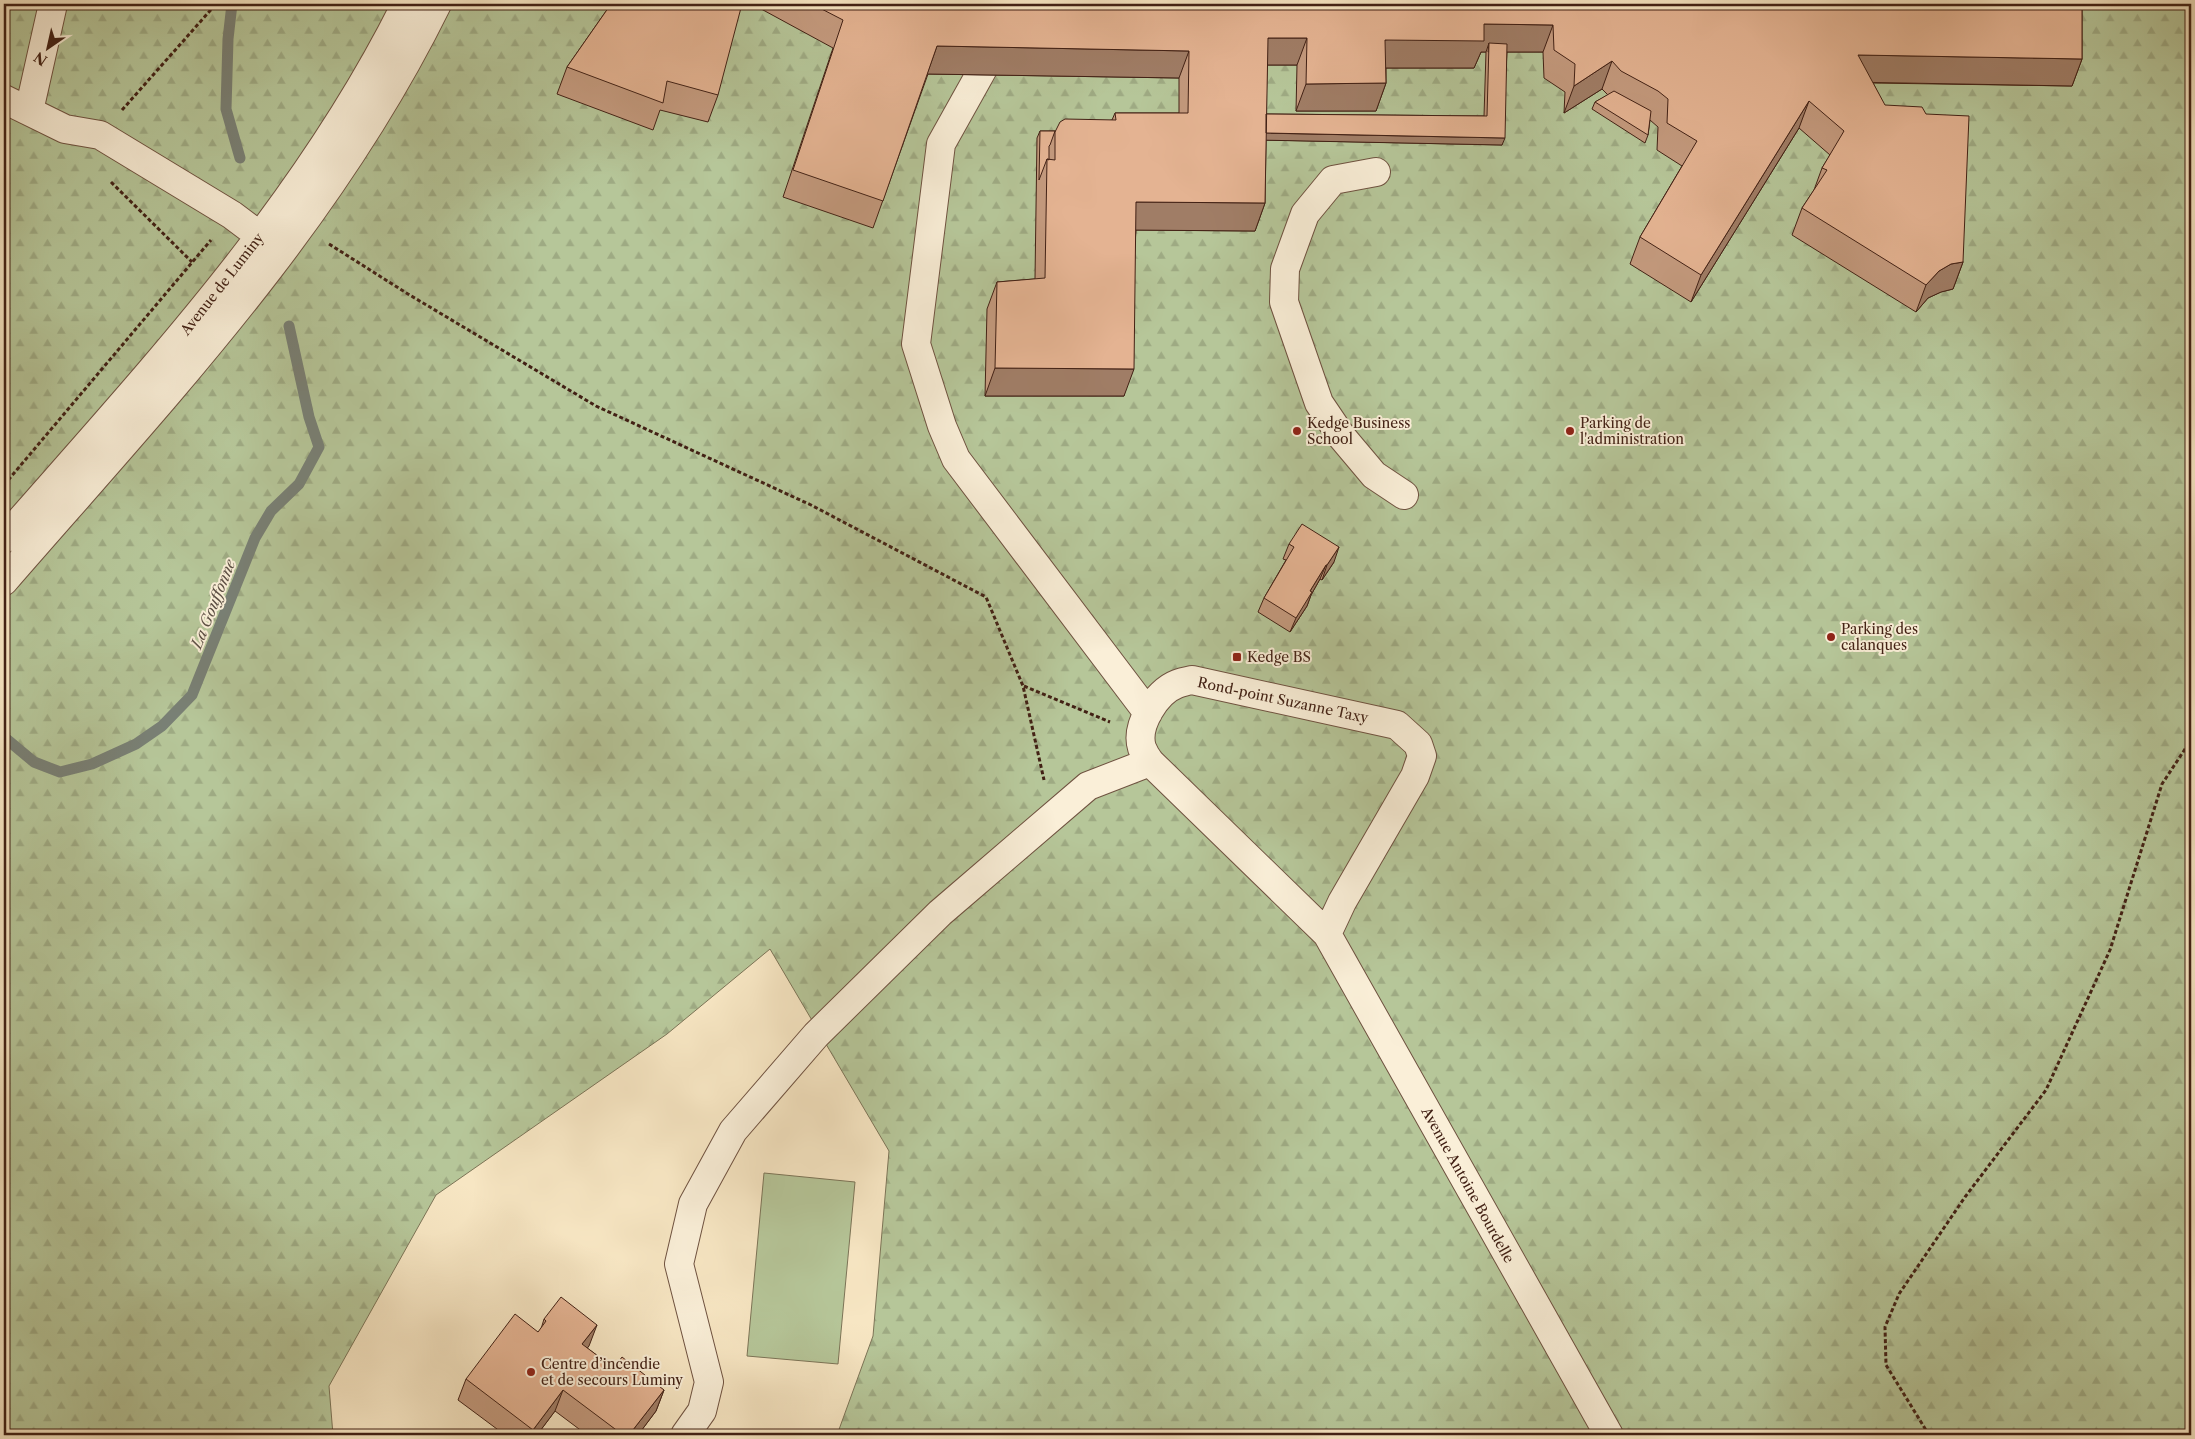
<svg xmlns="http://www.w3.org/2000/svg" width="2195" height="1439" font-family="'Libre Caslon Text',serif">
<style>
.green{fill:#b6c699;stroke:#7c7457}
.forest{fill:url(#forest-firs);stroke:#7c7457}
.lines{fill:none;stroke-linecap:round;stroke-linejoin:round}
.stream{stroke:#798075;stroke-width:11}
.minor-casing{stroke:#6f5240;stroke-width:30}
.path{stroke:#422115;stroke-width:3;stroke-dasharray:4 2.5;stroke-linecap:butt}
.minor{stroke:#faefd8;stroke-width:28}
.wall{fill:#c49a7e;stroke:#422115;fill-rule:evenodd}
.shaded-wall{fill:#a07d66;stroke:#422115}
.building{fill:#e4b392;stroke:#422115}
.poi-dot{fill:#8f2418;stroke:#faefd8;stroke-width:2}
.labels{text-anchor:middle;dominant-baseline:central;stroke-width:4;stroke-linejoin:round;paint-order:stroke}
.street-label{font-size:14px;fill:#422115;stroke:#faefd8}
.poi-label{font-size:14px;fill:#422115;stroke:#faefd8;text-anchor:start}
.water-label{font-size:15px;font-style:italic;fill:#5d5045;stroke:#faefd8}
</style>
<defs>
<pattern id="forest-firs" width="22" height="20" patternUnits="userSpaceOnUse" patternTransform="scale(1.25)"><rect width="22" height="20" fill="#b6c699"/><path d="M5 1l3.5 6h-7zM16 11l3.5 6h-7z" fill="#9eaa83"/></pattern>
</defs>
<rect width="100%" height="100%" fill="#f7e6c3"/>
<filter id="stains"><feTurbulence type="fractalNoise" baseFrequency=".004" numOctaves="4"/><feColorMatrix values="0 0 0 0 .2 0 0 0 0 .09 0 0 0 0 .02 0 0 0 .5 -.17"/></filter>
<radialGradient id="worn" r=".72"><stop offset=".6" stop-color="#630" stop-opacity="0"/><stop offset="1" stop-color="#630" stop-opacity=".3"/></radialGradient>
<path class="green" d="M 764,1173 L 855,1182 L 838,1364 L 747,1356 Z"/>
<path class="forest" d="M 4,4 L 2191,4 L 2191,1435 L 837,1435 L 873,1336 L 889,1151 L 770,949 L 667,1034 L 436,1195 L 329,1386 L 333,1435 L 4,1435 Z"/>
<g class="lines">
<path class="stream" d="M 232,4 L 228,39 L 226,109 L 240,158
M 4,737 L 34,762 L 60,772 L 92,764 L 136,744 L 162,726 L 192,695 L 255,538 L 271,511 L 299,484 L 319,447 L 309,417 L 289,326"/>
<defs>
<path id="minor" d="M 1025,4 L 1008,24 L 941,144 L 916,344 L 942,426 L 956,459 L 1148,713
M 4,99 L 65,129 L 100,135 L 232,215 L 260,236
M 29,111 L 53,4
M 1376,172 L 1333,180 L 1305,214 L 1285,269 L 1284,302 L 1319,403 L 1342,437 L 1374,475 L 1404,495
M 4,539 C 151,371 306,206 406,4
M 4,581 C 163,398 329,224 437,4
M 1327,934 L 1342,902 L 1415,776 L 1422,756 L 1418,744 L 1397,725 L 1192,680 C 1187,681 1182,682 1177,684 C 1156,692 1135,726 1142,748 C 1144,753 1147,758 1150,762 L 1327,934 L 1609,1435
M 685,1435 L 702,1411 L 709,1382 L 679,1264 L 693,1204 L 733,1131 L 816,1035 L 940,913 L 1088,786 L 1150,762"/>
</defs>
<use href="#minor" class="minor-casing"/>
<path class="path" d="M 122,110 L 216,4
M 111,182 L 192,262
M 329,244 L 408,294 L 596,406 L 811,505 L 986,597 L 1023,686 L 1044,780
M 4,485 L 211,240
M 1024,686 L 1110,722
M 1929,1435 L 1886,1365 L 1885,1327 L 1899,1294 L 1965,1197 L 2046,1090 L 2110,950 L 2162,784 L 2191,740"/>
<use href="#minor" class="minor"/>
</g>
<path class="wall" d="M 611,4 L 718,95 L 708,122 L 660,110 L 653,130 L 557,94 L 567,67 Z
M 752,4 L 2082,4 L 2082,59 L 2072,86 L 1873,83 L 1963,262 L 1953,289 L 1941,292 L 1928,298 L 1916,312 L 1792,235 L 1802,208 L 1814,190 L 1822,168 L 1830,155 L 1799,128 L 1691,302 L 1630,264 L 1640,237 L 1682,166 L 1657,150 L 1658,127 L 1650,120 L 1648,135 L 1645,143 L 1592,109 L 1595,102 L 1608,95 L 1602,89 L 1564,113 L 1565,92 L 1544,78 L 1543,52 L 1507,52 L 1502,145 L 1266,140 L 1265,203 L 1255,231 L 1136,230 L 1124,396 L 985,396 L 987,309 L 997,282 L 1035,279 L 1037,138 L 1040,131 L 1055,131 L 1112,120 L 1115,113 L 1179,113 L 1179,78 L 928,74 L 873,228 L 783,197 L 833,48 ZM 1481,52 L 1486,52 L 1484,116 L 1266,114 L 1267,65 L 1297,65 L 1296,111 L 1376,111 L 1386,83 L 1386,68 L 1474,68 Z
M 1289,544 L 1334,562 L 1322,580 L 1320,579 L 1311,595 L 1307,606 L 1290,632 L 1258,612 L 1264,598 L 1286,560 L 1283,559 Z
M 544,1319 L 589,1346 L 587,1348 L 614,1368 L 664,1390 L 656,1411 L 638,1435 L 587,1435 L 555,1411 L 537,1435 L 505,1435 L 458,1400 L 466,1379 L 538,1332 L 541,1329 Z"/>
<path class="shaded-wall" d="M 1484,24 L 1553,25 L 1543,52 L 1488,52 L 1489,43 L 1486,52 L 1481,52 L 1474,68 L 1375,68 L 1385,40 Z
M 1268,38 L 1307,38 L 1297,65 L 1258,65 Z
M 937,46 L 1189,51 L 1179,78 L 927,74 Z
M 1858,55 L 2082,59 L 2072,86 L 1848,82 Z
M 1612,61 L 1602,89 L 1564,113 L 1574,86 Z
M 1386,83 L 1376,111 L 1296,111 L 1306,84 Z
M 1809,101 L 1799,128 L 1691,302 L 1701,275 Z
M 1259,133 L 1505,138 L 1502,145 L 1256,140 Z
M 1136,202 L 1265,203 L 1255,231 L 1126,230 Z
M 1963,262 L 1953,289 L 1941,292 L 1928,298 L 1916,312 L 1926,285 L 1939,271 L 1951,264 Z
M 995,368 L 1134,369 L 1124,396 L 985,396 Z
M 1339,547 L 1334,562 L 1322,580 L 1327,565 Z
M 1326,565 L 1320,579 L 1311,595 L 1307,606 L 1290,632 L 1296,618 L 1310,591 Z
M 597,1325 L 589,1346 L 574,1365 L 582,1344 Z
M 563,1390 L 555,1411 L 537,1435 L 532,1435 L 533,1430 Z
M 664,1390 L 656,1411 L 638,1435 L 629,1435 Z"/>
<path class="building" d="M 611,4 L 742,4 L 718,95 L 667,81 L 663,103 L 567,67 Z
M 812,4 L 2082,4 L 2082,59 L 1858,55 L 1885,105 L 1922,107 L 1926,114 L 1969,116 L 1963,262 L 1951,264 L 1939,271 L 1926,285 L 1802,208 L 1827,170 L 1822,168 L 1844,131 L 1809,101 L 1701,275 L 1640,237 L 1697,141 L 1667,123 L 1668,99 L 1658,91 L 1621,71 L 1612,61 L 1574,86 L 1575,64 L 1554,50 L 1553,25 L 1484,24 L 1484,41 L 1385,40 L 1386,83 L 1306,84 L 1307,38 L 1268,38 L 1265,203 L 1136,202 L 1134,369 L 995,368 L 997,282 L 1045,278 L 1047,159 L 1055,160 L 1055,132 L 1060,122 L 1065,119 L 1116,120 L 1115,113 L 1188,113 L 1189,51 L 937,46 L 883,201 L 793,170 L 843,20 Z
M 1489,43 L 1507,44 L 1505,138 L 1266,133 L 1266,114 L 1487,116 Z
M 1614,91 L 1651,111 L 1648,135 L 1595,102 Z
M 1040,131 L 1055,131 L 1050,145 L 1049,146 L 1049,160 L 1047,159 L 1039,180 Z
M 1302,524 L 1339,547 L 1327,565 L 1326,565 L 1310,591 L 1312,592 L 1296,618 L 1264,598 L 1294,547 L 1289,544 Z
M 561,1297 L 597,1325 L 582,1344 L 614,1368 L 622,1357 L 664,1390 L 629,1435 L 623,1435 L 563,1390 L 533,1430 L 466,1379 L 515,1314 L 538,1332 L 546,1321 L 544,1319 Z"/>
<g class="poi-dot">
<circle cx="1297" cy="431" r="5"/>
<circle cx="1570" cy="431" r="5"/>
<circle cx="1831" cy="637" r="5"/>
<rect x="1232" y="652" width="10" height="10" rx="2.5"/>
<circle cx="531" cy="1372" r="5"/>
</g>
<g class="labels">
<g class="street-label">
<text transform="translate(222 284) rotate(-52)">Avenue de Luminy</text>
<text transform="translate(1283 700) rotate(12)">Rond-point Suzanne Taxy</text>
<text transform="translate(1468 1185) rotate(61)">Avenue Antoine Bourdelle</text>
</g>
<g class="poi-label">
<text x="1307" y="423">Kedge Business<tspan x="1307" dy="16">School</tspan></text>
<text x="1580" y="423">Parking de<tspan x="1580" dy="16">l'administration</tspan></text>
<text x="1841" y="629">Parking des<tspan x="1841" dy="16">calanques</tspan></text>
<text x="1247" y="657">Kedge BS</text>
<text x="541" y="1364">Centre d’incendie<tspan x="541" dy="16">et de secours Luminy</tspan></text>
</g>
<g class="water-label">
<text transform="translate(213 604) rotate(-68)">La Gouffonne</text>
</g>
</g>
<rect width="2195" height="1439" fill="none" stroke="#f7e6c3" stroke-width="20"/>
<rect x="5" y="5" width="2185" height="1429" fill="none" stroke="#422115" stroke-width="2.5"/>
<rect x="10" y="10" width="2175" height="1419" fill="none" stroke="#422115"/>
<g transform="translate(48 48) rotate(214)" stroke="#faefd8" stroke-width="4" paint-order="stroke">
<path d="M0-4L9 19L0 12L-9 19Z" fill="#422115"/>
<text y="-8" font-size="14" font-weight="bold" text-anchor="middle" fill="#422115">N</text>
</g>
<rect width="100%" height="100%" filter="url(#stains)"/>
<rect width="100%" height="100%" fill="url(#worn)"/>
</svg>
